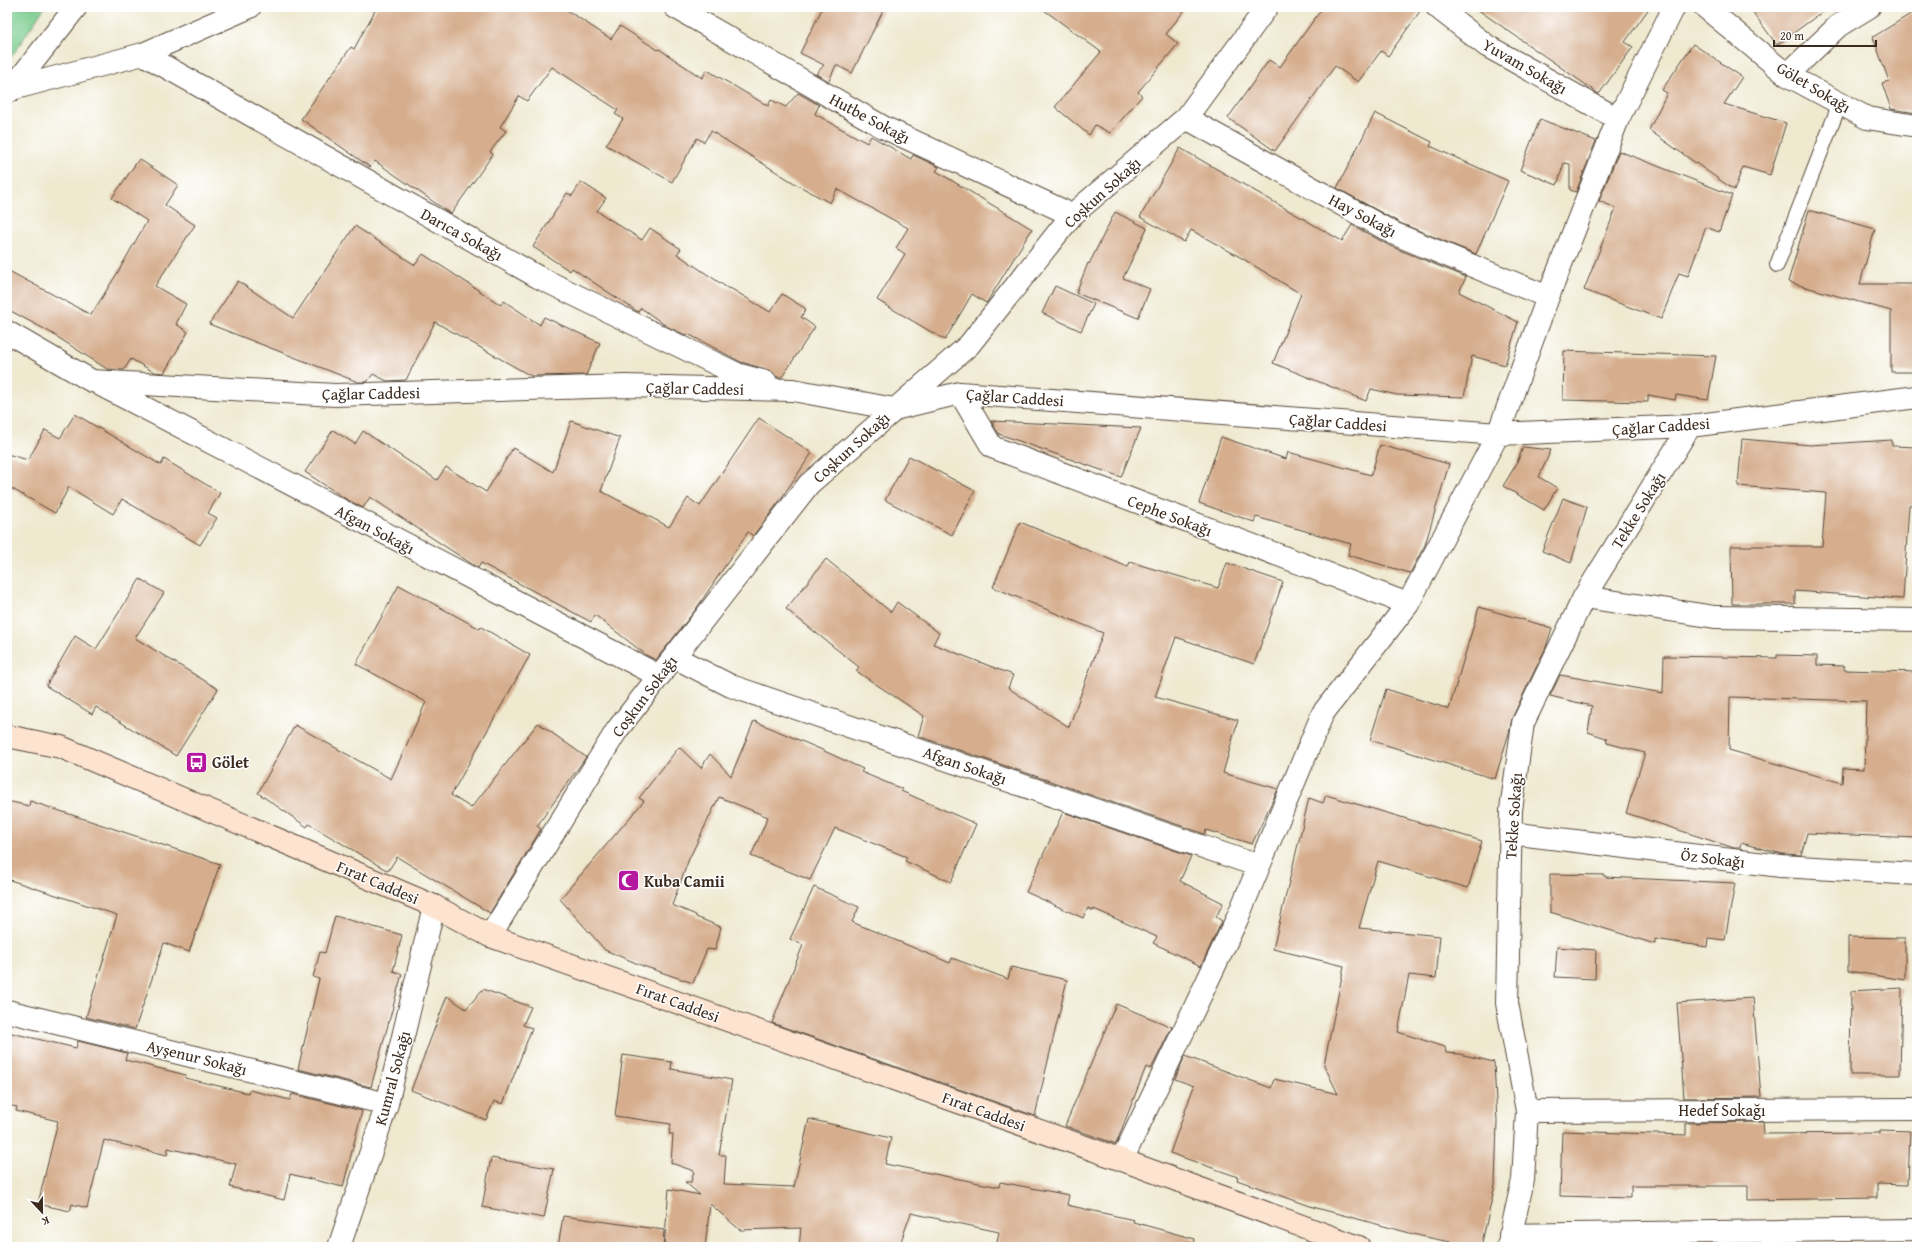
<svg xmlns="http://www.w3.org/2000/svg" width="1924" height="1254" font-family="'Gentium Book Plus',serif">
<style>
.green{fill:#7acc8e;stroke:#5a7b56}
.building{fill:#d6ae8e;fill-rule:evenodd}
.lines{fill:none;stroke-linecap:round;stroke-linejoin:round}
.lane-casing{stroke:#564739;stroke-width:16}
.street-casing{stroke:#564739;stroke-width:24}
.secondary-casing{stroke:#564739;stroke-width:24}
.lane{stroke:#fff;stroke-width:14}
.street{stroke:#fff;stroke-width:22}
.secondary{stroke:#fde4d0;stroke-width:22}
.labels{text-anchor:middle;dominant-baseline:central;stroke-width:3;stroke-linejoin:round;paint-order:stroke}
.street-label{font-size:16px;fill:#3b2a1e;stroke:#fff}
.poi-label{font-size:16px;font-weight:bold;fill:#3b2a1e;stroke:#fff;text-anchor:start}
</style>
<rect width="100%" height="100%" fill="#fff"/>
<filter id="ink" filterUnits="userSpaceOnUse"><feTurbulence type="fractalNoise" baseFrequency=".025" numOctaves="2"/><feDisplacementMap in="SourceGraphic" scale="8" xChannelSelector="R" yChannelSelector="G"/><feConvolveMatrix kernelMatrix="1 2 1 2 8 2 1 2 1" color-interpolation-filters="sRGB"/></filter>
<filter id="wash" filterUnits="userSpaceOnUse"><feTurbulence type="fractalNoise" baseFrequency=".012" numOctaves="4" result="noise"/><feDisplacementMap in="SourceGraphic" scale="16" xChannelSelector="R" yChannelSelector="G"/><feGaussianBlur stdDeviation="0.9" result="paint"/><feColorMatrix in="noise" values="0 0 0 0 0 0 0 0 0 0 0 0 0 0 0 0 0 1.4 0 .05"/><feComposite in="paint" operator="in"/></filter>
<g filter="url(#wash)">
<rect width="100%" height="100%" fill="#efe9d0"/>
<path class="green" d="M 7,7 L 45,7 L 7,63 Z"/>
<g id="blocks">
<path class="building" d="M 377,7 L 562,7 L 611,39 L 620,26 L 658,50 L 659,49 L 702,78 L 707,70 L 768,106 L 771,100 L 786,107 L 798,93 L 819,105 L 815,114 L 867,143 L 871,136 L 911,159 L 913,155 L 939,167 L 936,171 L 1032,229 L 987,302 L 986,303 L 972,294 L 945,340 L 877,300 L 905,254 L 896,248 L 908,228 L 837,189 L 830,203 L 794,183 L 711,131 L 704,142 L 697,138 L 672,182 L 606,145 L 623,119 L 615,114 L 618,110 L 552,67 L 527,101 L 519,96 L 500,127 L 506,131 L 490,152 L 493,154 L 451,214 L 375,161 L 370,167 L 301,119 L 351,47 L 354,49 Z
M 823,7 L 885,7 L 852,73 L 836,65 L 829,81 L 816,74 L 824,65 L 800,53 Z
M 1040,7 L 1187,7 L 1166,34 L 1178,44 L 1138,92 L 1142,96 L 1110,133 L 1095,125 L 1089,135 L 1055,107 L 1101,52 Z
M 1323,7 L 1423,7 L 1388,56 L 1381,51 L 1358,82 L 1335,66 L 1275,151 L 1228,118 L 1269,60 L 1280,67 Z
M 1474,7 L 1650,7 L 1625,42 L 1633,47 L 1599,94 Z
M 1749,7 L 1829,7 L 1777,45 Z
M 1917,10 L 1917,113 L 1891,109 L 1882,83 L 1889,81 L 1873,37 Z
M 1693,44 L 1742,77 L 1724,104 L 1786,123 L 1770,175 L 1743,167 L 1734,190 L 1649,130 L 1667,93 L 1662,90 Z
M 1375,113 L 1432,142 L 1430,146 L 1508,181 L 1476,254 L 1400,223 L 1337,188 Z
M 1540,119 L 1596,141 L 1576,192 L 1570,190 L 1570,164 L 1564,163 L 1557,185 L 1520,170 Z
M 1180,148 L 1342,241 L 1352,225 L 1390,246 L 1466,277 L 1459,292 L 1518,322 L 1505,365 L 1472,356 L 1464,397 L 1397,395 L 1371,389 L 1366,401 L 1273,363 L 1301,294 L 1240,257 L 1191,230 L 1184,242 L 1140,217 Z
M 1619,151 L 1732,195 L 1719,232 L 1706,227 L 1688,276 L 1679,273 L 1661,319 L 1584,290 L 1616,208 L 1599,201 Z
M 139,159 L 178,185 L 165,205 L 195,225 L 155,286 L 186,304 L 176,324 L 188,332 L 164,373 L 154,372 L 131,359 L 124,370 L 107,369 L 48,331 L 7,309 L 7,270 L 91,315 L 118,272 L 147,221 L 112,198 Z
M 581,182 L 606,198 L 597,211 L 642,240 L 650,228 L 681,249 L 677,254 L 729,289 L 730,288 L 770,312 L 782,294 L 806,309 L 801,317 L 815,327 L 782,377 L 777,377 L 769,370 L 741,362 L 688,334 L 686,335 L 668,327 L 641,308 L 638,312 L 572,268 L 570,271 L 533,247 L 567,193 L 572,196 Z
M 1809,210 L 1875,229 L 1860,284 L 1917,284 L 1917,372 L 1891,372 L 1891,311 L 1788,282 Z
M 1115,212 L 1147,228 L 1123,278 L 1150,289 L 1138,318 L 1076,293 L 1088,263 L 1089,264 Z
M 355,226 L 415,265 L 423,254 L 501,305 L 504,301 L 540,325 L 544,317 L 600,343 L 586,375 L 531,376 L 435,322 L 406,380 L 387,381 L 373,374 L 367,382 L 358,382 L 209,324 L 238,281 L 293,318 Z
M 1055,286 L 1094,304 L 1081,331 L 1042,313 Z
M 1564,351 L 1716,356 L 1708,400 L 1676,395 L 1675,400 L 1648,395 L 1648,402 L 1563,400 Z
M 75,414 L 161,465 L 164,459 L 220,493 L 208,513 L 217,518 L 200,545 L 122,499 L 113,514 L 69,487 L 55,513 L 7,486 L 7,454 L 28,460 L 45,430 L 60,438 Z
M 759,418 L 812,453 L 778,503 L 753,536 L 748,532 L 696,609 L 656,660 L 646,655 L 595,615 L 591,622 L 481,563 L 478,568 L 370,497 L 363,508 L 346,499 L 305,472 L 333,430 L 355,444 L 363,431 L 437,480 L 446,467 L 486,492 L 513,448 L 553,472 L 571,421 L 620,438 L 601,491 L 669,527 L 688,498 L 700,506 Z
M 991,421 L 1141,428 L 1121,477 L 999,434 Z
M 1221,437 L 1286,459 L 1288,452 L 1371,475 L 1380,445 L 1449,464 L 1425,545 L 1410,573 L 1348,555 L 1351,544 L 1256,517 L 1254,522 L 1199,503 Z
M 1742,439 L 1810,445 L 1892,440 L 1892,446 L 1917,447 L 1917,505 L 1909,505 L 1903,599 L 1795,591 L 1795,604 L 1732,604 L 1731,546 L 1822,546 L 1826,493 L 1738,486 Z
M 1523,447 L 1551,450 L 1539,477 L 1557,488 L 1544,510 L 1503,486 L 1517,463 Z
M 909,456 L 975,491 L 952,535 L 885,500 Z
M 1563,498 L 1587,507 L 1571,563 L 1542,551 Z
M 1020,522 L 1128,567 L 1130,562 L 1218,588 L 1227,563 L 1283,582 L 1254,664 L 1176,637 L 1155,697 L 1238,720 L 1223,773 L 1278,789 L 1252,844 L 1206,830 L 1205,834 L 918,736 L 924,716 L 856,671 L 859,667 L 786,609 L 826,559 L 891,612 L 897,602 L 939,633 L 933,644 L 1013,675 L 1008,688 L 1069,727 L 1103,633 L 993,587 Z
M 140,579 L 164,593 L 135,638 L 218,689 L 176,756 L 96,707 L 92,714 L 46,686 L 75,636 L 96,649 Z
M 399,585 L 480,629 L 481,627 L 530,655 L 451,795 L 471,808 L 538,723 L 586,757 L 537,826 L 541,829 L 490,913 L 397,857 L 388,871 L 309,824 L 307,827 L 258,793 L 295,725 L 391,779 L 426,702 L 356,664 Z
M 1479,607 L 1552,628 L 1546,647 L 1512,718 L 1509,733 L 1495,779 L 1370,740 L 1386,689 L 1449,709 Z
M 1777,655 L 1817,656 L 1817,665 L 1844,666 L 1844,670 L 1917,672 L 1917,838 L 1807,833 L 1801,855 L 1782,854 L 1741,843 L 1740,848 L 1734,848 L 1626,813 L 1645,753 L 1607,743 L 1606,738 L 1588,732 L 1592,706 L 1550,696 L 1560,675 L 1663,693 L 1664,656 L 1777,658 ZM 1730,697 L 1866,701 L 1864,769 L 1843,768 L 1842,783 L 1729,750 Z
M 754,721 L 820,749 L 863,769 L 861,772 L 902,789 L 901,791 L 976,824 L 951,882 L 905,861 L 907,857 L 835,828 L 810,880 L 751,856 L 768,817 L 719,797 L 689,859 L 672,905 L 696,915 L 696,917 L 721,927 L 715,950 L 707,949 L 693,983 L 643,966 L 605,950 L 560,899 L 644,801 L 639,798 L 679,747 L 701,768 L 710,754 L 731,776 Z
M 1326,795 L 1482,841 L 1468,888 L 1378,861 L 1359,928 L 1440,936 L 1436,978 L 1409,975 L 1398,1032 L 1445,1047 L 1446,1053 L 1459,1054 L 1494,1062 L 1497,1122 L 1495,1185 L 1481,1247 L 1474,1247 L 1421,1236 L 1313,1207 L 1237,1180 L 1238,1177 L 1170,1153 L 1194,1086 L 1175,1079 L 1185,1056 L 1271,1088 L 1274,1079 L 1338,1094 L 1324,1065 L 1344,966 L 1273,949 L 1309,798 L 1323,803 Z
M 7,801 L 29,806 L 30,801 L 220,864 L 189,952 L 164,943 L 135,1029 L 86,1017 L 117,915 L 7,879 Z
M 1063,812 L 1191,856 L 1180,881 L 1223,903 L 1216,917 L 1222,921 L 1201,966 L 1153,943 L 1157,937 L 1094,909 L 1094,911 L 1088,908 L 1083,918 L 1026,892 Z
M 1550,874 L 1605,875 L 1605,877 L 1735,883 L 1725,940 L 1708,938 L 1707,947 L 1655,939 L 1655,944 L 1550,912 Z
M 814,887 L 859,907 L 852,922 L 950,963 L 952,958 L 1008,979 L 1011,967 L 1067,980 L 1035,1116 L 772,1023 L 803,945 L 790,939 Z
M 335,916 L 402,935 L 393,971 L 402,974 L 371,1087 L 298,1069 L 319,979 L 313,977 L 320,952 L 325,953 Z
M 1848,937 L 1905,938 L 1905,980 L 1848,971 Z
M 1557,947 L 1596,950 L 1595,979 L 1555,977 Z
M 1902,988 L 1900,1075 L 1850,1075 L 1851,991 Z
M 483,989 L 531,1007 L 523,1025 L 532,1028 L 503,1104 L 494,1101 L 486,1120 L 411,1090 L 447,996 L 466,1009 Z
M 1753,998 L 1761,1097 L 1684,1098 L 1677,1003 Z
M 1116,1004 L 1172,1027 L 1151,1069 L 1146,1067 L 1116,1144 L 1065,1126 Z
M 7,1032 L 76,1048 L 78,1041 L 127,1053 L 125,1060 L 186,1075 L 185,1078 L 248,1093 L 249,1090 L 290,1100 L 292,1094 L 362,1111 L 343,1187 L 290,1174 L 284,1200 L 230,1187 L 236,1164 L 168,1148 L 167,1155 L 104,1140 L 87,1208 L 72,1204 L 70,1211 L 38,1204 L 58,1121 L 16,1111 L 17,1107 L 7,1105 Z
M 623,1055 L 672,1062 L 671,1069 L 732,1080 L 719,1155 L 726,1155 L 724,1184 L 794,1187 L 809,1119 L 891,1138 L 885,1164 L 999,1187 L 1000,1182 L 1069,1195 L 1067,1205 L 1134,1220 L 1133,1222 L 1195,1239 L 1194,1247 L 996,1247 L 999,1232 L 911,1213 L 899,1247 L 799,1247 L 801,1228 L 740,1230 L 710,1204 L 705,1247 L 664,1247 L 669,1189 L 700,1195 L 685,1182 L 691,1182 L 694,1171 L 671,1163 L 673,1134 L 669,1134 L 671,1124 L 615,1116 Z
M 1763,1122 L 1764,1134 L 1880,1133 L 1880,1130 L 1910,1131 L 1908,1185 L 1877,1184 L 1877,1198 L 1748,1200 L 1748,1186 L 1631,1186 L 1631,1198 L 1560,1196 L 1562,1131 L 1686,1135 L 1686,1123 Z
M 491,1158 L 554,1169 L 544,1218 L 482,1207 Z
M 563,1216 L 664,1230 L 663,1247 L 558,1247 Z"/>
</g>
</g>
<g filter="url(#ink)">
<use href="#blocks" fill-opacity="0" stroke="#564739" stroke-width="1"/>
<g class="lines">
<defs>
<path id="lane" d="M 1777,265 L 1840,103"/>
<path id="street" d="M 675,7 L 883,127 L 1072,215
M 1437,7 L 1487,46 L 1618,119
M 1705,7 L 1787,75 L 1867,118 L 1917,126
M 143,54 L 538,277 L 737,374 L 766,382
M 1787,75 L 1838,26 L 1869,7
M 12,89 L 143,54 L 250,7
M 10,91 L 76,7
M 1186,118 L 1395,234 L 1548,297
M 7,332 L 92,381 L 335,395 L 625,386 L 793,390 L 894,409 L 960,393 L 1498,434 L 1690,426 L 1917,397
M 99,384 L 659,676
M 960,393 L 992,447 L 1408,604
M 1584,597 L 1715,617 L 1917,620
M 674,657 L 731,686 L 1259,866
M 1510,833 L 1781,866 L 1917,874
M 490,936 L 617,730 L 809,484 L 969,345 L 1072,215 L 1186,118 L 1267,7
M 7,1011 L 387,1104
M 1527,1111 L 1917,1109
M 1122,1160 L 1237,919 L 1323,713 L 1408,604 L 1498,434 L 1548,297 L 1618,119 L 1674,7
M 1510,1235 L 1917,1229
M 339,1247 L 387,1104 L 434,906
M 1508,1247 L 1523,1180 L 1527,1111 L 1507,1003 L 1511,810 L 1523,723 L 1584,597 L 1690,426"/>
<path id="secondary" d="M 7,736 L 61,747 L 434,906 L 490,936 L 1122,1160 L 1359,1247"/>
</defs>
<use href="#lane" class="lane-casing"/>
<use href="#street" class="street-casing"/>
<use href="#secondary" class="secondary-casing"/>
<use href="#lane" class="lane"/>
<use href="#street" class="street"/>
<use href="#secondary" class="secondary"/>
</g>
</g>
<defs>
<symbol id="bus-square" viewBox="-11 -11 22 22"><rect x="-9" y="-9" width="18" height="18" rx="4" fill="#b5179e" stroke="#fff"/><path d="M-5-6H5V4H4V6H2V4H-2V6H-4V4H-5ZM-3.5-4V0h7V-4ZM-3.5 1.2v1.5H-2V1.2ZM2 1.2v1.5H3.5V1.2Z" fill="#fff"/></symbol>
<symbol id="mosque-square" viewBox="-11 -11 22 22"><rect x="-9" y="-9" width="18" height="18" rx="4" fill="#b5179e" stroke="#fff"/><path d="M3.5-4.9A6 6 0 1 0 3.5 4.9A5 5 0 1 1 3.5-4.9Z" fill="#fff"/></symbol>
</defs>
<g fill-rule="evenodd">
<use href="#bus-square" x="184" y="750" width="25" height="25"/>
<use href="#mosque-square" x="616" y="868" width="25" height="25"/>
</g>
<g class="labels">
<g class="street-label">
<text transform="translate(1525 66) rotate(30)">Yuvam Sokağı</text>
<text transform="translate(1814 87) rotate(31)">Gölet Sokağı</text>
<text transform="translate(870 118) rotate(28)">Hutbe Sokağı</text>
<text transform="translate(1102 192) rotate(-42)">Coşkun Sokağı</text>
<text transform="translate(1363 215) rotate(28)">Hay Sokağı</text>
<text transform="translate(462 234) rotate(29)">Darıca Sokağı</text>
<text transform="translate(695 388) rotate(1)">Çağlar Caddesi</text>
<text transform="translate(371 393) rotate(-1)">Çağlar Caddesi</text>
<text transform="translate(1015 397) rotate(4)">Çağlar Caddesi</text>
<text transform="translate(1338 422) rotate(4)">Çağlar Caddesi</text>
<text transform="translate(1661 426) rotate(-4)">Çağlar Caddesi</text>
<text transform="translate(851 447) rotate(-42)">Coşkun Sokağı</text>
<text transform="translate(1638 510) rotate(-58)">Tekke Sokağı</text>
<text transform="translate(1170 515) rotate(21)">Cephe Sokağı</text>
<text transform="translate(375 529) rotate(28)">Afgan Sokağı</text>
<text transform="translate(644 696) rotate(-53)">Coşkun Sokağı</text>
<text transform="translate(965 765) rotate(19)">Afgan Sokağı</text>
<text transform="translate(1513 816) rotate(-86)">Tekke Sokağı</text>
<text transform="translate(1713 858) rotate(7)">Öz Sokağı</text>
<text transform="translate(378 882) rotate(23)">Fırat Caddesi</text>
<text transform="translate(678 1002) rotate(20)">Fırat Caddesi</text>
<text transform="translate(197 1057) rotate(14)">Ayşenur Sokağı</text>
<text transform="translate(392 1078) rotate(-75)">Kumral Sokağı</text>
<text x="1722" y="1110">Hedef Sokağı</text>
<text transform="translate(984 1111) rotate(20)">Fırat Caddesi</text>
</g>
<g class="poi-label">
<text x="212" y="762">Gölet</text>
<text x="644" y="881">Kuba Camii</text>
</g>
</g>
<rect width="1924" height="1254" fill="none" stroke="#fff" stroke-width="24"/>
<g transform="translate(42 1212) rotate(158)" stroke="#ffffff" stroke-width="3" paint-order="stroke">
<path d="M0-3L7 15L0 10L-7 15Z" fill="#3b2a1e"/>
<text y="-6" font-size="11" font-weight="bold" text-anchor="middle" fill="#3b2a1e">K</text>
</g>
<path d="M1774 40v6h102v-6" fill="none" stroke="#3b2a1e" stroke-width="2"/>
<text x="1780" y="40" font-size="12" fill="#3b2a1e" stroke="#ffffff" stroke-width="3" paint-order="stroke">20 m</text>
</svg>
